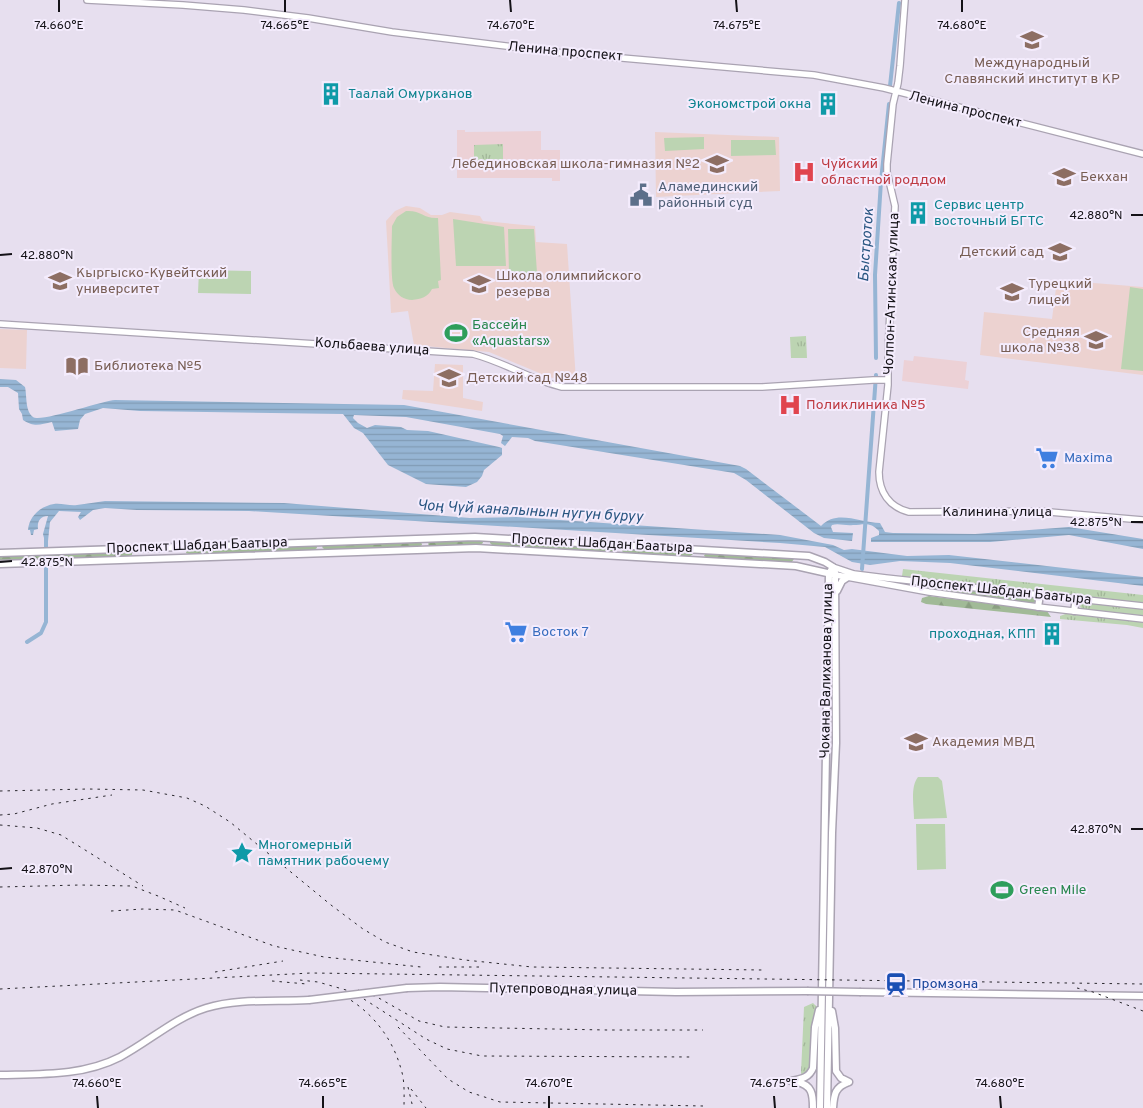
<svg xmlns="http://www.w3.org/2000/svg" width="1143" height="1108" font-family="Overpass,sans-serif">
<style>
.commercial{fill:#ecd1d6}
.education{fill:#ecd2d0}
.grass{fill:url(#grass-tufts)}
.forest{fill:url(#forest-firs)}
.pitch{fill:#bcd4b2}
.water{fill:url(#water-rules)}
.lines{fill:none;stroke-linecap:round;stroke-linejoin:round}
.canal{stroke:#96b5d4;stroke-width:4}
.secondary-casing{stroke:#aaa3b2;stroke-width:8}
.primary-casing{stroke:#aaa3b2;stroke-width:9}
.secondary{stroke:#fff;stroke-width:5.5}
.primary{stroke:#fff;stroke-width:6}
.rail{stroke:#2a282e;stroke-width:1;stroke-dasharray:2.5 5;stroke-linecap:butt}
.primary-bridge-casing{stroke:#aaa3b2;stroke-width:9;stroke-linecap:butt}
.primary-bridge{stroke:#fff;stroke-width:6}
.ticks{fill:none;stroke:#141217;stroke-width:2}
.labels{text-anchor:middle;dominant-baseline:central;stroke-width:4;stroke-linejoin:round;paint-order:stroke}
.street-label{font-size:14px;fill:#141217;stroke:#f4ecfd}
.education-label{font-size:14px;fill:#785e54;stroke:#f4ecfd;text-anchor:start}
.culture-label{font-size:14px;fill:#0d838f;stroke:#f4ecfd;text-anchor:start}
.health-label{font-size:14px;fill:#be3a42;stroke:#f4ecfd;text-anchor:start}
.service-label{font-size:14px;fill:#4e5e75;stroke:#f4ecfd;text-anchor:start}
.leisure-label{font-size:14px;fill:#27864d;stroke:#f4ecfd;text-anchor:start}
.shop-label{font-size:14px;fill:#366cbe;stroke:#f4ecfd;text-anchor:start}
.transit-label{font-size:14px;fill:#164399;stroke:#f4ecfd;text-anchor:start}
.water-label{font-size:15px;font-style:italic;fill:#285580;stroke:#f4ecfd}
.ticks-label{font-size:12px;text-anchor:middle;fill:#141217;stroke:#f4ecfd;stroke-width:4;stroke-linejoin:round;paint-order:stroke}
</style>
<defs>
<pattern id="grass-tufts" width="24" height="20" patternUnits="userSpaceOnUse" patternTransform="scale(1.25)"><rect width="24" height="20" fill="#bcd4b2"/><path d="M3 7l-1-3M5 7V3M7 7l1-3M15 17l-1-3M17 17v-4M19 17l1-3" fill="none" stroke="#a1b598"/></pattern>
<pattern id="forest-firs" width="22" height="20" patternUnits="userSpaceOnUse" patternTransform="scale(1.25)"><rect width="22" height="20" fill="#a1ba97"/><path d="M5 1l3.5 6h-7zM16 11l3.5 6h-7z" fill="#8a9f81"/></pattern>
<pattern id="water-rules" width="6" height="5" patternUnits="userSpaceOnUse" patternTransform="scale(1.25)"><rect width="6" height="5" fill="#96b5d4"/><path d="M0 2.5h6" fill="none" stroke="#809bb5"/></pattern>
</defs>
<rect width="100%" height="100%" fill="#e7dfef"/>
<path class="commercial" d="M 457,130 L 465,130 L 465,132 L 541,131 L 541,150 L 560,150 L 560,181 L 552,181 L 552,178 L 457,178 Z
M 914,356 L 967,362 L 965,380 L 969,381 L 968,389 L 902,381 L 904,360 L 913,361 Z"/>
<path class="education" d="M 655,132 L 779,137 L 780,191 L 656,197 Z
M 406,206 L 420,208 L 431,215 L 442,215 L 450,212 L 480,216 L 483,221 L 535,226 L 536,242 L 567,244 L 576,381 L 562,380 L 549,377 L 489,352 L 414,345 L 408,311 L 391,313 L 388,256 L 386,221 L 395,211 Z
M 1057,280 L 1143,287 L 1143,375 L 980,355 L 984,312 L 1052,319 Z
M 0,329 L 27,330 L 26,369 L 0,368 Z
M 435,364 L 463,365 L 463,398 L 483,402 L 482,411 L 402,399 L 403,390 L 433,391 Z"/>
<path class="grass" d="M 503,144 L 503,162 L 474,163 L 474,145 Z
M 806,336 L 807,358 L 791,358 L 790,337 Z
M 903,569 L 1143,595 L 1143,603 L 902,576 Z
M 1084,602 L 1143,609 L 1143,616 L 1083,609 L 1080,607 L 1081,604 Z
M 1068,613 L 1143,621 L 1143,628 L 1127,625 L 1060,619 L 1060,616 Z
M 813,1003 L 817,1007 L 813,1022 L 810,1071 L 802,1076 L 801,1073 L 804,1007 Z"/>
<path class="forest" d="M 482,540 L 483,543 L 480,545 L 430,547 L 428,544 L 430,541 Z
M 421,541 L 422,545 L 419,547 L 325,550 L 322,547 L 324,544 Z
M 490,541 L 614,548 L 615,550 L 613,552 L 492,545 L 490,543 Z
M 316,544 L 317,548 L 314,550 L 189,554 L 186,553 L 187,549 Z
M 623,548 L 692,552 L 693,554 L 689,557 L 624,553 L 622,551 Z
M 132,552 L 132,555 L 129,556 L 0,561 L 0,555 Z
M 706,552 L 793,558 L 794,559 L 791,563 L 707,558 L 704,556 Z
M 893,582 L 1033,597 L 1036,601 L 1032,604 L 950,593 L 895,583 Z
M 929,596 L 1047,611 L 1051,617 L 926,604 L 921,602 L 922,598 Z"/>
<path class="pitch" d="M 704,137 L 704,149 L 665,151 L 664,138 Z
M 731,140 L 775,140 L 776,155 L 731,156 Z
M 406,211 C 421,210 424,219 438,218 L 441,280 L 438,281 L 439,288 L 432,289 C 428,297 421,299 412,300 C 404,300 397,295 394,288 C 390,280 392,237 392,226 L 397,217 Z
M 453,219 L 504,227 L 506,266 L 456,266 Z
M 508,229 L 534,229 L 537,273 L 509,274 Z
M 199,270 L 251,271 L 251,294 L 198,293 Z
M 1130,287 L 1143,289 L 1143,371 L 1121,369 Z
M 918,777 L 938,777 L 942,781 L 947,818 L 914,819 C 914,807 910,787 918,777 Z
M 916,824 L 945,824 L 946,869 L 917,870 Z"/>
<path class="water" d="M 0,379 L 16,380 L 25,387 C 27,396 25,411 33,417 C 40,423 101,401 115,400 L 404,405 L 740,466 L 746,469 L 821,526 C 837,509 860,523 880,523 L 885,532 L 893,533 L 975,534 L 1069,527 L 1143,539 L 1143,549 L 1069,535 L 990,542 L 871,542 L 871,538 L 879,535 L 879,531 C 870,521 863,525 853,525 C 845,526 839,523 832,525 L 831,527 L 833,532 L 853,533 L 852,541 L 824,538 L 814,533 L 746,480 L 734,473 L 535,441 L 528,438 L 512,437 L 505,446 L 501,443 L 503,436 L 500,434 L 406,417 L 354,415 L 353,418 L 358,423 L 367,428 L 375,425 L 401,427 L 407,430 L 428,431 L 499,447 L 502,448 L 502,455 L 484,470 L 482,476 L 477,482 L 466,487 L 426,484 L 388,465 L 363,433 L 354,428 L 343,414 L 140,411 L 103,408 L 85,414 L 80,420 L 78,429 L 55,431 L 52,422 C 41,424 35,428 23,420 L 22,414 L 19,409 L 18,393 L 8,387 L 0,387 Z
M 105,501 L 284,503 L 470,518 L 516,517 L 780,535 L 833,545 L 844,550 L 852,549 L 907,556 L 949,555 L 1143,577 L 1143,586 L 950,563 L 900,561 L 870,565 L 852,562 L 825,547 L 780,543 L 249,511 L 137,510 L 105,508 L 93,510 L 80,520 L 78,517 L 81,512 L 59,511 L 50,522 L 48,541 L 45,542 L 43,534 L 48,516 C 40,516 37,522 38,529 L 34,530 L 33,535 L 31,535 L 30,530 L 28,530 C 29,516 41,506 54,504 C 61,503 70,506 77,505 C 87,504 96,502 105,501 Z"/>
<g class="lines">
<path class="canal" d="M 890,86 L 899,3
M 876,358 L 875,275 L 881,181 L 889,104
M 862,569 L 876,375
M 27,642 L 41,633 L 46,622 L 46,538"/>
<defs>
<path id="secondary" d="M 87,0 L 183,5 L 244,10 L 308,18 L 392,32 L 554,52 L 814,75 L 884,88 L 1143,154
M 905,0 L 900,66 L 898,83 L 893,104 L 887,164 L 887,172 L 895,206 L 888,352 L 888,385 L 879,472 C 879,492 889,507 909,512 L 1038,511 L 1143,520
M 0,324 L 473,354 C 504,362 531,380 562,387 L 762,387 L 873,380 L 888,380
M 833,567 L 854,574 L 886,578 L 1143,606
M 836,575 L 929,592 L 1038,607 L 1143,619"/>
<path id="primary" d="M 0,553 L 475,537 L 809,556 L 825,562 L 833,567
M 0,564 L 476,548 L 796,566 L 836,575
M 837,591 L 842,581 L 848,577
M 1038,607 L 1040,595
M 1074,611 L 1076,599
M 407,988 L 440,987 L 676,992 L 807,991
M 861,992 L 1143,996
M 832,1011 L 835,1028 L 836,1071 L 841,1078 L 849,1082
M 0,1075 C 41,1074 83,1076 120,1057 C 150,1041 174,1018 206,1008 C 239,998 276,1002 309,1000
M 791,1081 C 801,1079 809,1078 813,1068 L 815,1027 L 819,1010
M 797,1082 C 812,1085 813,1094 813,1108
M 820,1108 L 829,574 L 831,570
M 827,1108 L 832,833 L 836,743 L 835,572
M 833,1108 C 834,1094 835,1087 849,1082"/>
</defs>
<use href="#secondary" class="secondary-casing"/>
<use href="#primary" class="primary-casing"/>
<use href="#secondary" class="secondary"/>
<use href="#primary" class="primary"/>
<path class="rail" d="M 0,791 L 88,789 L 143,790 L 187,798 L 205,806 L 230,822 L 331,905 L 363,929 L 385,942 L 413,952 L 465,960 L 532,967 L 762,970
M 0,815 L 14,814 L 52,804 L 112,795
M 0,825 L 37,828 L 61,835 L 143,886
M 0,887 L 80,885 L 132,886 L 158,896 L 185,908
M 111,911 L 143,909 L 175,910 L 274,946 L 324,957 L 421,967
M 439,967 L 479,967
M 215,972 L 283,961
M 300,980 L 318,982 L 353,992 L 426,1039 L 447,1049 L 482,1056 L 693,1057
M 272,981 L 307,984
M 1077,988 L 1093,992 L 1143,1011
M 0,989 L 311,973 L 1143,984
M 358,990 L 377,997 L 419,1021 L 445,1027 L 607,1030 L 703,1030
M 338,993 C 369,1008 392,1036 401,1069 C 405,1081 404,1095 404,1108
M 398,1027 L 448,1079 L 469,1092 L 500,1102 L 703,1106
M 408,1087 L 413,1108
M 411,1089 L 426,1108"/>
<defs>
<path id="primary-bridge" d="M 807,991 L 861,992
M 309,1000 L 407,988"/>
</defs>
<use href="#primary-bridge" class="primary-bridge-casing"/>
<use href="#primary-bridge" class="primary-bridge"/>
</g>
<path class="ticks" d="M 59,0 L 59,12M 285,0 L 285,12M 510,0 L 511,12M 736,0 L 737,12M 962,0 L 962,12M 1131,215 L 1143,215M 0,255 L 12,254M 1131,522 L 1143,522M 0,562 L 12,561M 1131,829 L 1143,829M 0,869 L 12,868M 97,1096 L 98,1108M 323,1096 L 323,1108M 549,1096 L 549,1108M 774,1096 L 775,1108M 1000,1096 L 1001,1108"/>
<defs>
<symbol id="university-bare" viewBox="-9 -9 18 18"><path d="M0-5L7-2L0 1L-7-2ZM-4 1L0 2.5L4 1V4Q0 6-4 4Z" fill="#8d6e63" stroke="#f4ecfd" stroke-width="2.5" paint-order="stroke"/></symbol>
<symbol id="building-bare" viewBox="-9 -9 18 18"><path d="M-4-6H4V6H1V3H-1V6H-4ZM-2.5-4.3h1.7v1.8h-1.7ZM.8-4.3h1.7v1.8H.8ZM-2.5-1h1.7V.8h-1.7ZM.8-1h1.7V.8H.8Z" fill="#0f9aa8" stroke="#f4ecfd" stroke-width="2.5" paint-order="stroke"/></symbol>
<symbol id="school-bare" viewBox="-9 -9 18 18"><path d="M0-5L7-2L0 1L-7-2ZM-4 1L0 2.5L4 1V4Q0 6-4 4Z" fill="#8d6e63" stroke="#f4ecfd" stroke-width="2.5" paint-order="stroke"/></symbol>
<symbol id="hospital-bare" viewBox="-9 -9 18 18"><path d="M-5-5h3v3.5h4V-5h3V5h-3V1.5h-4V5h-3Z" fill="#e0444e" stroke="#f4ecfd" stroke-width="2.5" paint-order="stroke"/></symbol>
<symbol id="civic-bare" viewBox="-9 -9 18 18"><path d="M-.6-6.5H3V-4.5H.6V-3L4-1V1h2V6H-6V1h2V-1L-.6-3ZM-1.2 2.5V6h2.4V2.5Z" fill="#5c6f8a" stroke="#f4ecfd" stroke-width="2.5" paint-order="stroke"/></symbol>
<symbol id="stadium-bare" viewBox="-9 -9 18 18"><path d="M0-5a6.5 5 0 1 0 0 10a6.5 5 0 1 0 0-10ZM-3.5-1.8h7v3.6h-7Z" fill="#2e9e5b" stroke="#f4ecfd" stroke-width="2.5" paint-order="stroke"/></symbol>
<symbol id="library-bare" viewBox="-9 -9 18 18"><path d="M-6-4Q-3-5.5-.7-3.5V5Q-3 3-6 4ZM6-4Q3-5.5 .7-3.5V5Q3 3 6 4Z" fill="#8d6e63" stroke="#f4ecfd" stroke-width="2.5" paint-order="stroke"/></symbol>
<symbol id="supermarket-bare" viewBox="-9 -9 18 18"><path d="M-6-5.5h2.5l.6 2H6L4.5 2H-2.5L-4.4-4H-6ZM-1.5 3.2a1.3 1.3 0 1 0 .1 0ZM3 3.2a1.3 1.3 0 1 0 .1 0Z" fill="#3f7fe0" stroke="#f4ecfd" stroke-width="2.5" paint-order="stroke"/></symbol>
<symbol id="sight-bare" viewBox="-9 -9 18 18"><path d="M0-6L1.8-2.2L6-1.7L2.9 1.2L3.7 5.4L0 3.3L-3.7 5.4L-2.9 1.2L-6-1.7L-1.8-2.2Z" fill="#0f9aa8" stroke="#f4ecfd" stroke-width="2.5" paint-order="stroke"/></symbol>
<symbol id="station-bare" viewBox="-9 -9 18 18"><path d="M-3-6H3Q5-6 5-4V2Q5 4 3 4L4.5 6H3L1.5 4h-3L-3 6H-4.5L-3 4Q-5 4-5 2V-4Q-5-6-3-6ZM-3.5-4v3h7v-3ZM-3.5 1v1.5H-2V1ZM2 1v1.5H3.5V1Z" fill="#1a4fb4" stroke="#f4ecfd" stroke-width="2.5" paint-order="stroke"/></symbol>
</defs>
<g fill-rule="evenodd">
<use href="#university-bare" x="1016" y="24" width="32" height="32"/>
<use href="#building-bare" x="315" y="78" width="32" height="32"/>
<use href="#building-bare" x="812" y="88" width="32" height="32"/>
<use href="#school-bare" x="701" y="148" width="32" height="32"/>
<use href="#hospital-bare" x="788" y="156" width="32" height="32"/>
<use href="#school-bare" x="1048" y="161" width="32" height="32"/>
<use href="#civic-bare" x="625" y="179" width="32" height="32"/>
<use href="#building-bare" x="902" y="197" width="32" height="32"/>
<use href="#school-bare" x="1044" y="236" width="32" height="32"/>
<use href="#university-bare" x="44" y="265" width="32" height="32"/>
<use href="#university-bare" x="463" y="268" width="32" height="32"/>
<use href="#school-bare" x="996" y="276" width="32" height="32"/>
<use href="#stadium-bare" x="440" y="317" width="32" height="32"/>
<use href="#school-bare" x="1080" y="324" width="32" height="32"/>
<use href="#library-bare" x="61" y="350" width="32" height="32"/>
<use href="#school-bare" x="433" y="362" width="32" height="32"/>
<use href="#hospital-bare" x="774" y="389" width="32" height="32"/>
<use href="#supermarket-bare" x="1031" y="442" width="32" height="32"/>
<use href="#supermarket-bare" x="500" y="616" width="32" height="32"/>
<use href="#building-bare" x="1036" y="618" width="32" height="32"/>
<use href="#university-bare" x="900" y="726" width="32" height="32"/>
<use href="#sight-bare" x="226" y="837" width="32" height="32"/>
<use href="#stadium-bare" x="986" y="874" width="32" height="32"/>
<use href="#station-bare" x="880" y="968" width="32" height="32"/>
</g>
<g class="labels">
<g class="street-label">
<text transform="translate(565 52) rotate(5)">Ленина проспект</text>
<text transform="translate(965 110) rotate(14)">Ленина проспект</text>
<text transform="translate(892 294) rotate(-88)">Чолпон-Атинская улица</text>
<text transform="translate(372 347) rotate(4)">Кольбаева улица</text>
<text x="997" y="512">Калинина улица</text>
<text transform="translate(602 544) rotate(3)">Проспект Шабдан Баатыра</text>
<text transform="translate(197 546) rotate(-2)">Проспект Шабдан Баатыра</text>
<text transform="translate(1001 591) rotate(6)">Проспект Шабдан Баатыра</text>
<text transform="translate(827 671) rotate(-89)">Чокана Валиханова улица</text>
<text transform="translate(563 990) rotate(1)">Путепроводная улица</text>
</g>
<g class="education-label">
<text x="1032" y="63" text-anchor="middle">Международный<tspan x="1032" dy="16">Славянский институт в КР</tspan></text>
<text x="700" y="164" text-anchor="end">Лебединовская школа-гимназия №2</text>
<text x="1080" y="177">Бекхан</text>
<text x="1044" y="252" text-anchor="end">Детский сад</text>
<text x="76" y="273">Кыргыско-Кувейтский<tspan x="76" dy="16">университет</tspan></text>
<text x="496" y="276">Школа олимпийского<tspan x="496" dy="16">резерва</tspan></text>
<text x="1028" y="284">Турецкий<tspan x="1028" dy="16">лицей</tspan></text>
<text x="1080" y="332" text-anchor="end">Средняя<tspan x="1080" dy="16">школа №38</tspan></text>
<text x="94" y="366">Библиотека №5</text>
<text x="466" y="378">Детский сад №48</text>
<text x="932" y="742">Академия МВД</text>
</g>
<g class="culture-label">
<text x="348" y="94">Таалай Омурканов</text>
<text x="811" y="104" text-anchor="end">Экономстрой окна</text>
<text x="934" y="205">Сервис центр<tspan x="934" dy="16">восточный БГТС</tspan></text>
<text x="1036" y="634" text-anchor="end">проходная, КПП</text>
<text x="258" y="845">Многомерный<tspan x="258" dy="16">памятник рабочему</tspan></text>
</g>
<g class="health-label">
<text x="821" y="164">Чуйский<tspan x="821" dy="16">областной роддом</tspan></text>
<text x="806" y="405">Поликлиника №5</text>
</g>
<g class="service-label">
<text x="658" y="187">Аламединский<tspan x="658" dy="16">районный суд</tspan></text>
</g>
<g class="leisure-label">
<text x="472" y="325">Бассейн<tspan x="472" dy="16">«Aquastars»</tspan></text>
<text x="1019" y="890">Green Mile</text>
</g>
<g class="shop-label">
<text x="1064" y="458">Maxima</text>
<text x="532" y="632">Восток 7</text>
</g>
<g class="transit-label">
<text x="912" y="984">Промзона</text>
</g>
<g class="water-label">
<text transform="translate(867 245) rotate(-86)">Быстроток</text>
<text transform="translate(530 512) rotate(3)">Чоң Чүй каналынын нугун буруу</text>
</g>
</g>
<g class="ticks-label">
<text x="59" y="29">74.660°E</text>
<text x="285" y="29">74.665°E</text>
<text x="511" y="29">74.670°E</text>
<text x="737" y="29">74.675°E</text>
<text x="962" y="29">74.680°E</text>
<text x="1096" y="219">42.880°N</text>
<text x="47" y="259">42.880°N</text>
<text x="1096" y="526">42.875°N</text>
<text x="47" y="566">42.875°N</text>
<text x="1096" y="833">42.870°N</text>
<text x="47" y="873">42.870°N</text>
<text x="97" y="1087">74.660°E</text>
<text x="549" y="1087">74.670°E</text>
<text x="774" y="1087">74.675°E</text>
<text x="1000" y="1087">74.680°E</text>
<text x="323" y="1087">74.665°E</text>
</g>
</svg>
